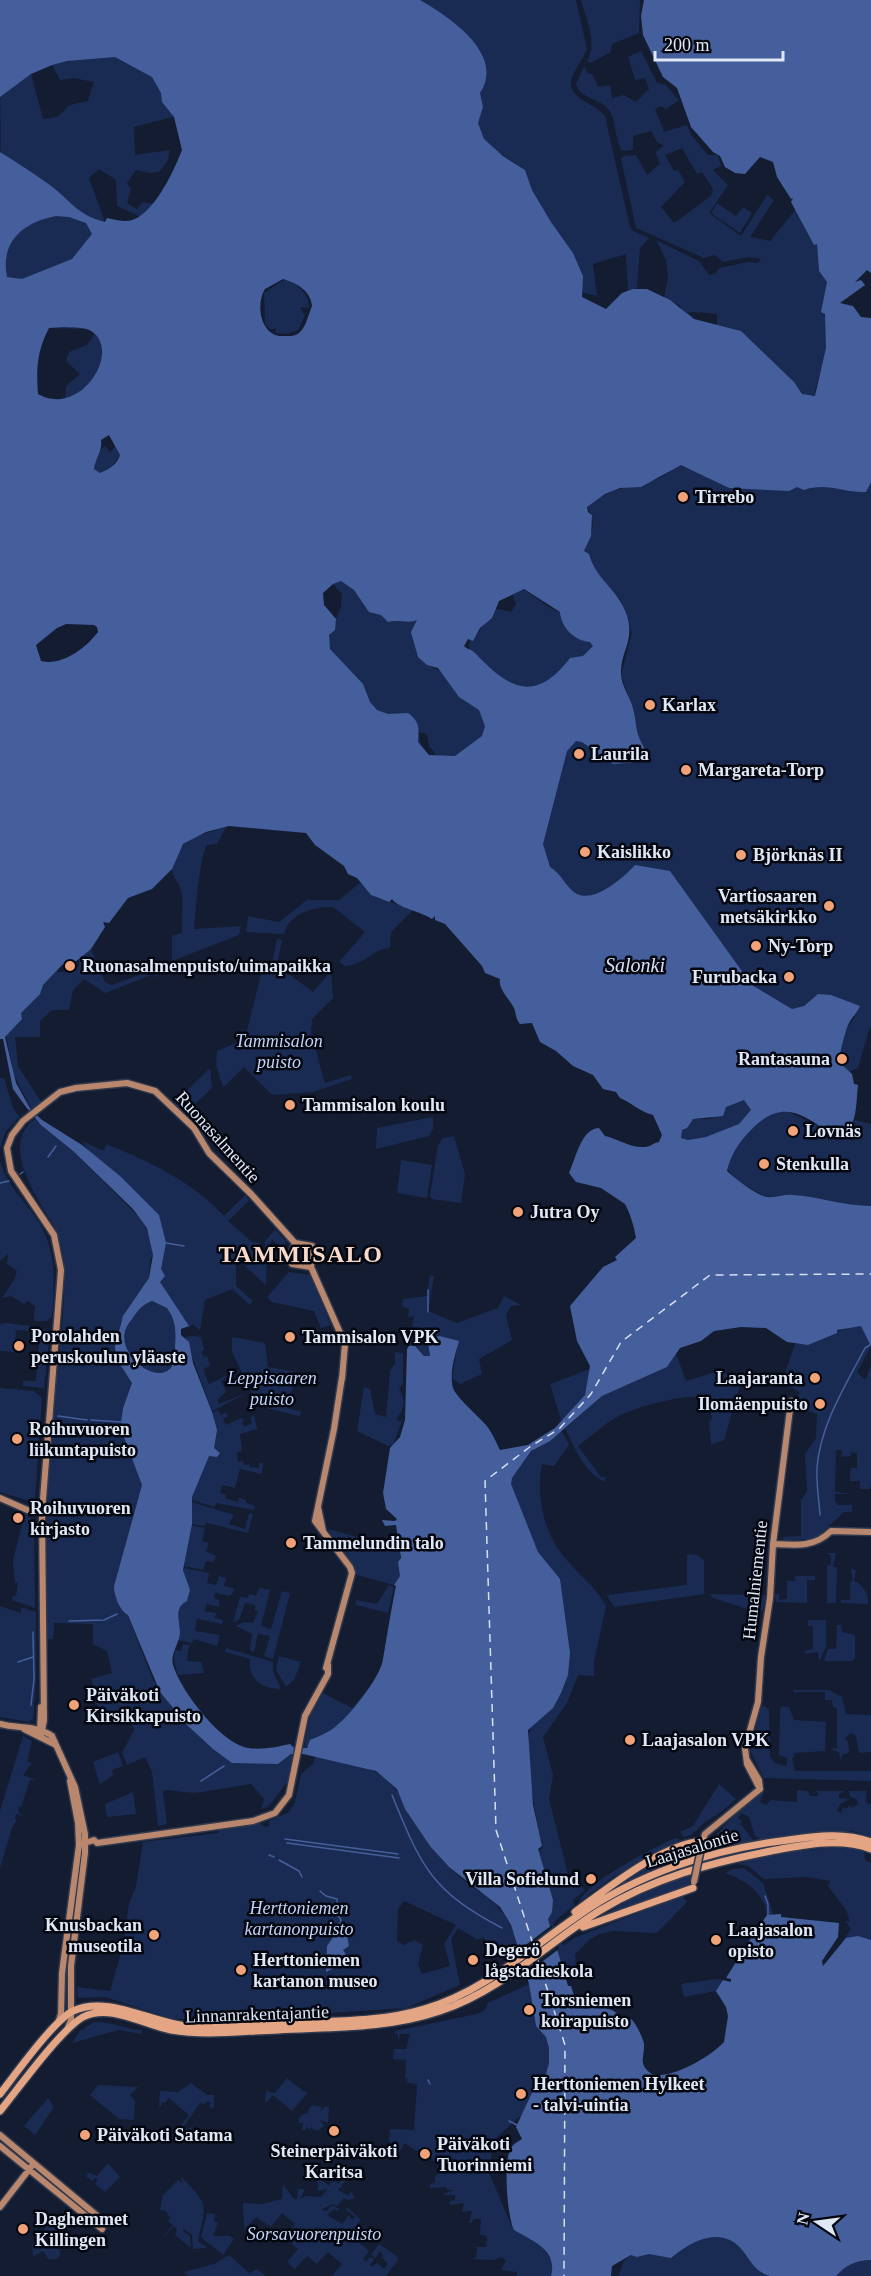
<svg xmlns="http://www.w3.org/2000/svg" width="871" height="2276" font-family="Georgia,serif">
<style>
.green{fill:#1a2b53;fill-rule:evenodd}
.water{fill:#445f9c;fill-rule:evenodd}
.pier{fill:#131c31}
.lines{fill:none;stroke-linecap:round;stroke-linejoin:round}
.stream{stroke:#445f9c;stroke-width:1.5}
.ferry{stroke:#d7e0f2;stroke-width:1.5;stroke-dasharray:8 6;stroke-linecap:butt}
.secondary-casing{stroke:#30394d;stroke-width:9}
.primary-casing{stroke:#30394d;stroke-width:10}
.secondary{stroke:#b8876e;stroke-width:6}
.primary{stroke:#e4a584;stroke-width:7}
.secondary-bridge-casing{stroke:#30394d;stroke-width:9;stroke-linecap:butt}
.secondary-bridge{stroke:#b8876e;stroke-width:6}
.poi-dot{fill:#f0a378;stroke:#040710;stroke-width:2}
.labels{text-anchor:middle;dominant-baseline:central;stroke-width:5;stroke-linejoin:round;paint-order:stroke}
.poi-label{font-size:18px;font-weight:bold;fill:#e0e8f6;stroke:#040710;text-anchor:start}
.park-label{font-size:18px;font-style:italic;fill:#c2d3f7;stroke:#040710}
.street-label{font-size:18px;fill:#e0e8f6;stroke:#040710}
.water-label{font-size:20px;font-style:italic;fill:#d7e0f2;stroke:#040710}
.district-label{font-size:24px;font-weight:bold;letter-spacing:1.5px;fill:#f8daca;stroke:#040710}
</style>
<rect width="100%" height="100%" fill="#131c31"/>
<path class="green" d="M 400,0 L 576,0 L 587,49 C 583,59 577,66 573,75 C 563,99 594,101 605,116 L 630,227 L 633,231 L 649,238 L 640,248 L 637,288 L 628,292 L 626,254 L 593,264 L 597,296 L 581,292 L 583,276 L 573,253 L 551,222 L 532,190 L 525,170 L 487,144 Z
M 581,0 L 640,0 L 639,33 L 612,44 L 611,52 L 590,63 L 587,61 C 598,43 586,19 581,0 Z
M 116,48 L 161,84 L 175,113 L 173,117 L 134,127 L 135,155 L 170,150 L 168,160 L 159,172 L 149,173 L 136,170 L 127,183 L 131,189 L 127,203 L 137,209 L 143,202 L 153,204 L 141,217 L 117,206 L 116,180 L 99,169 L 89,178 L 105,222 L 86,329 L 48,328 L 39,347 L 37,361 L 2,339 L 0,58 ZM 52,65 L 60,80 L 73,78 L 94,82 L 88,101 L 70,105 L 57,117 L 43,119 L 31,74 Z
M 641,51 L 657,83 L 666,85 L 679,100 L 666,109 L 661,106 L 655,109 L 664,132 L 687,125 L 692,136 L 708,155 L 718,155 L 721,166 L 713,170 L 728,185 L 709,213 L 741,236 L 767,195 L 774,200 L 750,237 L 770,241 L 796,209 L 814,245 L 817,243 L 819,271 L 827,282 L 822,309 L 832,332 L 815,391 L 817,395 L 809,395 L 806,404 L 788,376 L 776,369 L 741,331 L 717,325 L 717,314 C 711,313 691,312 687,312 L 695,320 L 692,323 L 679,305 L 664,298 L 668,278 L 666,260 L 656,240 L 699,261 L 709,275 L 715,274 L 719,268 L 748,262 L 758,263 L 761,259 L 749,257 L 723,262 L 715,255 L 704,258 L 636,228 L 621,159 L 623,156 L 636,155 L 647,175 L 660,164 L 655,152 L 664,146 L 657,142 L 651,131 L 633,136 L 633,150 L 622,151 C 614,139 617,121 609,110 C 599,97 581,100 576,84 L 584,66 L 587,73 L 592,74 L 598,87 L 610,85 L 612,98 L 624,95 L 636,102 L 649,89 L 645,78 L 635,80 L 628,57 ZM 682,148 L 697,174 L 702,172 L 713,189 L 711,196 L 674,223 L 661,207 L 685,182 L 678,170 L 674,171 L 665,155 Z
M 717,203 L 736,216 L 743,207 L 752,213 L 740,233 L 711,213 Z
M 324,266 L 312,306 C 312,296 304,288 296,285 C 304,291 309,297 309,308 L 300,307 L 305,316 L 298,330 L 287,334 L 275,333 L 276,329 L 270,329 L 265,324 L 264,293 L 285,279 L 268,283 Z
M 101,325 L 116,446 L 120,455 L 110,469 L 100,474 L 94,469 C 95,460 97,452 105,446 L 110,452 L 116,445 L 109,435 L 58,401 L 65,400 L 66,386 L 80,374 L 66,361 L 69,352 L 87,345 Z
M 677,461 L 757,489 L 871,469 L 871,1028 L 870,1027 L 858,1068 L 849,1072 L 839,1062 C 839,1050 846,1025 855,1017 L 818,994 L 804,1006 L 792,1009 L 752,985 L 670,871 L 574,901 L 469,758 L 439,758 L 429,746 L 427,734 L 418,732 L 421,746 L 373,711 L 330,649 L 317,607 L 326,607 L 336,619 L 341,607 L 342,594 L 333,584 L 326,590 L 324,571 L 511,612 L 516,604 L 512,593 L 523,589 L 552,609 L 575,618 L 616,669 L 635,731 L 633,709 L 621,675 L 632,633 L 629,622 L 620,599 L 601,581 L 584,551 L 593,526 L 592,515 L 587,507 C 597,499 607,492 620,489 C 638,483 668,483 677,461 ZM 487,620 L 473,640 L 470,640 L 469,649 L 443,673 L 431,666 Z
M 226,827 L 217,844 L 207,845 C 199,859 196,909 194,929 L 241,926 L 239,935 L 172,961 L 172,936 L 182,933 C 181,919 184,903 181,890 C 179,883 172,876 172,869 C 172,841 205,833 226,827 Z
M 360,883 L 377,898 L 414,909 L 391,932 L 390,948 C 372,949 364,965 345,966 L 339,962 L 365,932 L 333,907 C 314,907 290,912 284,934 L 246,932 L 248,916 L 279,922 L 307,900 L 339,900 Z
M 277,939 L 282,940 L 276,970 L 290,975 L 313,992 L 331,971 L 333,998 L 312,1019 L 311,1033 L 325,1083 L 351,1075 L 352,1079 L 313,1092 L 272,1095 L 244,1067 L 224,1087 L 222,1084 L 216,1065 L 217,1051 L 245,1039 L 263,966 L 271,968 Z
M 91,949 L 105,982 L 112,985 L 156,969 L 158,978 L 154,974 L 105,993 L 84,979 L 73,990 L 69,1010 L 52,1010 L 40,1021 L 40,1037 L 15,1037 L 18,1066 L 41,1102 L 32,1110 L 14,1075 L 6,1035 L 19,1021 L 20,1005 L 60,967 L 57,972 L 68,972 L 79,966 L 79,958 Z
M 210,1068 L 212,1088 L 184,1114 L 174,1103 Z
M 0,1078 L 4,1078 L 13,1108 L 19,1117 L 6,1131 L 0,1148 Z
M 744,1100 L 789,1112 L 830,1132 L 849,1125 L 855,1120 L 871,1124 L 871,1206 L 846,1206 L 828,1200 L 791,1195 L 765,1197 L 734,1178 L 706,1137 L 688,1140 L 681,1138 L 682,1130 L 693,1119 L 710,1119 L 733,1102 Z
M 433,1117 L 433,1129 L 429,1136 L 376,1149 L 377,1128 Z
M 35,1119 L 73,1151 L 143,1221 L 150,1236 L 153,1255 L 150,1260 L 149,1278 L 144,1289 L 121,1321 L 115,1352 L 132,1383 L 123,1408 L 121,1422 L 123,1435 L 142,1485 L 114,1586 C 115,1596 120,1611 128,1615 L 153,1680 L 188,1726 L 213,1749 L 278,1764 L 293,1753 L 288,1781 L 268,1807 L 261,1809 L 264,1799 L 251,1784 L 195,1793 L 165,1790 L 163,1792 L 167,1824 L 158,1826 L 152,1772 L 145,1757 L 127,1765 L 122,1753 L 134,1730 L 129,1716 L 105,1725 L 102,1718 L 96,1719 L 100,1709 L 93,1699 L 97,1697 L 91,1679 L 112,1673 L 107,1651 L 93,1644 L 93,1624 L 54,1623 L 53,1639 L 47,1639 C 45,1566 46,1494 52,1421 C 56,1367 68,1311 63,1257 C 62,1246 57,1233 52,1223 C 35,1194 0,1144 35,1119 Z
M 454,1136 L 465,1174 L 461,1203 L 432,1199 L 430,1196 L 438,1145 L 443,1138 Z
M 82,1141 L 104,1151 L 106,1144 C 149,1161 193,1182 224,1216 L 245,1195 L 249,1200 L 228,1221 L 252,1242 L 260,1243 L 260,1257 L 265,1257 L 265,1241 L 275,1230 L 286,1241 L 283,1250 L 272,1239 L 269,1247 L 270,1254 L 267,1254 L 266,1285 L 244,1265 L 236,1262 L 236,1286 L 253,1301 L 250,1305 L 232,1289 L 205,1300 L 200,1330 L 192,1324 L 189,1328 L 159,1287 L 162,1244 L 102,1162 L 89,1152 Z
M 0,1160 C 4,1180 20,1196 31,1211 C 57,1244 55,1277 52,1317 L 47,1321 L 34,1321 L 35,1306 L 28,1301 L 24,1304 L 11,1296 L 2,1298 L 14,1280 L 17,1271 L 7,1264 L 8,1254 L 0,1261 Z
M 401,1160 L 432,1165 L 427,1198 L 397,1193 Z
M 289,1272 L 310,1275 L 331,1325 L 321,1328 L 314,1311 L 272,1302 L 267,1297 Z
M 430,1275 L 434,1276 L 428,1311 L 457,1323 L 498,1308 L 504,1296 L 521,1305 L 511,1306 L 506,1315 L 512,1340 L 479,1359 L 482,1374 L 460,1384 L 452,1378 L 458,1341 L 440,1336 L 433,1337 L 426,1329 L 430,1356 L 426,1357 L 415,1346 L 409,1346 L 414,1316 L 408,1317 L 409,1309 L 402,1306 L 403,1299 L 427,1296 Z
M 152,1301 L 167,1308 C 178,1324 175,1334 175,1352 C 175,1400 105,1355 129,1323 C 137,1313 139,1306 152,1301 Z
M 6,1323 L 32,1326 L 30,1331 L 16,1330 L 14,1352 L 0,1351 L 0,1324 Z
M 854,1326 L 861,1326 L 871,1337 L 871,1346 L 857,1372 L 865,1380 L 871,1366 L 871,1486 L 870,1489 L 860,1489 L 860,1481 L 850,1481 L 851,1468 L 857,1468 L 857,1453 L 851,1452 L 851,1456 L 841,1457 L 842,1450 L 836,1450 L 835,1492 L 852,1494 L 835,1494 L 835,1501 L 838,1505 L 852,1505 L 852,1512 L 844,1512 L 815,1539 L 785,1540 L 782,1537 L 801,1536 L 801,1500 L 807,1491 L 805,1454 L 816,1438 L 817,1414 L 797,1407 L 799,1392 L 782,1382 L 795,1344 C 819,1345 832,1331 854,1326 Z
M 40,1327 L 50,1331 L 44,1388 L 23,1386 L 23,1381 L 36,1381 Z
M 192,1336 L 201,1337 L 204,1350 L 201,1352 L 204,1357 L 207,1356 L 210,1366 L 203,1369 L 209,1384 L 236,1371 L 221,1381 L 226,1391 L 217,1400 L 219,1404 L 247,1393 L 212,1411 L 185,1337 Z
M 232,1337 L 265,1343 L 268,1367 L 297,1372 L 287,1408 L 302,1412 L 299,1416 L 258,1406 L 232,1352 Z
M 395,1352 L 403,1353 L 403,1384 L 399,1389 C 406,1401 405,1406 397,1418 L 398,1421 L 402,1421 L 393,1445 L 388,1446 L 357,1431 L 364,1387 L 370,1389 L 375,1414 L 386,1417 L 390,1371 L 395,1363 Z
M 676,1354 L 686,1381 L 722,1370 L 740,1385 L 724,1440 L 711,1445 L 709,1422 L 712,1419 L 708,1399 C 693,1391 641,1406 625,1413 C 608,1420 593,1435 578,1446 L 601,1477 L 606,1477 L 605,1482 C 585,1474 574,1446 565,1429 L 602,1396 L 667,1367 Z
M 590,1369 L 585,1395 L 562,1423 L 550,1384 Z
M 0,1388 L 34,1391 L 42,1398 L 35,1499 L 33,1502 L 0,1492 Z
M 218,1410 L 221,1415 L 226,1412 L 228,1416 L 223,1419 L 226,1425 L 241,1418 L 245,1421 L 242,1422 L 244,1427 L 252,1423 L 250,1418 L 254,1415 L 257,1429 L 240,1434 L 242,1451 L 237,1453 L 238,1462 L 243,1461 L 244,1465 L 249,1464 L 250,1467 L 259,1468 L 259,1463 L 263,1463 L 262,1474 L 240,1469 L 235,1488 L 222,1485 L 220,1493 L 226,1495 L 225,1498 L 238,1502 L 239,1498 L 246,1500 L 246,1503 L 255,1506 L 254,1510 L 216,1503 L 215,1507 L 192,1500 C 194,1465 223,1455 212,1413 Z
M 562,1431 L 569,1445 L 554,1466 L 542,1464 C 536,1492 543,1530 561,1553 C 575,1572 594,1584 606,1606 L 594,1661 L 594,1676 L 578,1675 L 567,1703 L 543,1737 L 553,1775 L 549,1799 L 568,1874 L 585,1890 L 573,1900 L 574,1905 L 553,1923 L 563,1946 L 574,1938 L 682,1896 L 687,1902 L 657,1933 L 612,1931 L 600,1934 L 590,1939 L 575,1954 L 576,1971 L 564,1974 L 568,1986 L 571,1986 L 569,1993 L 548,1919 L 549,1899 L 536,1852 L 543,1848 C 537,1826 521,1742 532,1725 L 506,1481 L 512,1478 L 531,1451 Z
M 192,1502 L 234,1515 L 229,1524 L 245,1529 L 249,1513 L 253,1514 L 248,1533 L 207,1523 L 204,1526 L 192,1524 Z
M 25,1514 L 34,1521 L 35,1608 L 12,1600 L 13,1595 L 16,1596 L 18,1583 L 15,1582 L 13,1560 Z
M 191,1525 L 205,1528 L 202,1541 L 209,1543 L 206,1551 L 216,1556 L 213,1562 L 206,1561 L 203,1570 L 184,1566 Z
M 328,1529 L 400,1549 L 400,1576 L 394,1585 L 357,1575 Z
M 827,1553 L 836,1553 L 833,1567 L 837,1567 L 836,1603 L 827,1603 L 827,1566 L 831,1565 L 831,1556 Z
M 687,1554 L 697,1555 L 704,1560 L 704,1594 L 614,1607 L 607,1595 L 687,1585 Z
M 184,1568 L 209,1573 L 207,1583 L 216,1585 L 219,1576 L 226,1578 L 224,1586 L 235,1589 L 230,1596 L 215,1593 L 214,1598 L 219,1600 L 219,1607 L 207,1604 L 204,1611 L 216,1613 L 215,1618 L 223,1620 L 222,1624 L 197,1619 L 195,1631 L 220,1635 L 217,1646 L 194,1639 L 192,1643 L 178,1640 L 178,1623 L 166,1618 C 176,1612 179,1605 187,1600 L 190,1590 L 183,1575 Z
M 851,1569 L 856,1570 L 854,1581 C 863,1584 869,1595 868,1604 L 841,1603 L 841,1600 L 850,1600 L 850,1582 L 853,1581 Z
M 795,1576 L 815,1576 L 815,1580 L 807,1580 L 807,1603 L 776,1602 L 775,1594 L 779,1594 L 779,1600 L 787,1599 L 787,1581 L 799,1581 L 795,1580 Z
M 389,1585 L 394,1587 L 388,1613 L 356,1605 L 356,1600 L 377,1604 Z
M 259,1588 L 270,1590 L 261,1626 L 271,1629 L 282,1591 L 290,1593 L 273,1659 L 264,1656 L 270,1636 L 258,1634 L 254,1652 L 250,1650 L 252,1634 L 236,1626 L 244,1622 L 253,1623 L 258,1612 L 255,1610 L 255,1605 L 245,1603 L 239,1620 L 233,1622 L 240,1597 L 248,1598 L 249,1594 L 256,1596 Z
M 710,1594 L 766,1595 L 763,1610 L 757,1612 L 713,1598 Z
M 0,1606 L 21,1613 L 21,1607 L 36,1612 L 36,1680 L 33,1719 L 29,1722 L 0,1717 Z
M 808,1620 L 826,1620 L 826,1647 L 819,1661 L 818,1652 L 806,1654 L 804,1651 L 813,1649 L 813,1626 L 808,1626 Z
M 837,1625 L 841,1625 L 842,1632 L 855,1635 L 855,1658 L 852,1661 L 824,1661 L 828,1649 L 836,1649 Z
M 183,1644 L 189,1645 L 187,1661 L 201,1662 L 204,1673 L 178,1675 C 175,1665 173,1661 175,1650 L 181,1651 Z
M 226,1648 L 273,1662 L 273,1671 L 281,1689 C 262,1689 248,1680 250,1659 L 225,1652 Z
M 279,1656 L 301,1662 L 294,1680 L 286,1687 L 276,1670 Z
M 369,1688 L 387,1701 L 304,1748 L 310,1715 L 323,1693 L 352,1708 Z
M 792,1690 L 829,1690 L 842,1697 L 846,1714 L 871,1715 L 871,1752 L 859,1753 L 856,1736 L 851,1733 L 845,1738 L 848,1742 L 849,1753 L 843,1754 L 840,1760 L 839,1752 L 830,1749 L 837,1748 L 837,1708 L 833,1707 L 832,1700 L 825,1700 L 825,1692 L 797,1692 L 796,1694 Z
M 762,1705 L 769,1709 L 770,1757 L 775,1763 L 785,1766 L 787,1764 L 787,1758 L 779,1755 L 780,1710 L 781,1707 L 789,1707 L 794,1720 L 826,1722 L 825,1751 L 795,1753 L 792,1759 L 795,1771 L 871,1771 L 871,1781 L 764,1778 L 749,1749 Z
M 23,1736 L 32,1741 L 27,1762 L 32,1763 L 23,1775 L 36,1780 L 30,1780 L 28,1785 L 26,1785 L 28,1786 L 25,1795 L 22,1795 L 25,1796 L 21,1807 L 18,1807 L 19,1813 L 24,1816 L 16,1814 L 15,1819 L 17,1820 L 12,1828 L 0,1868 L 0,1811 Z
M 118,1752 L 123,1766 L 112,1770 L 113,1775 L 100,1784 L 93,1762 Z
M 315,1757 C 331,1758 364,1764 377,1773 C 411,1794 422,1839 449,1867 C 476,1895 508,1900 516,1944 L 496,1956 L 483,1937 L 478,1940 L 458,1928 L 451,1939 L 460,1985 L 406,2008 L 208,2021 L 170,2018 L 105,1997 L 78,1998 L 77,1987 L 110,1991 L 123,1946 L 129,1904 L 136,1886 L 143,1842 L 218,1833 L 220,1828 L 260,1823 L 264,1827 L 269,1826 L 269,1821 L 289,1812 L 295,1802 L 301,1774 L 313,1764 ZM 404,1901 L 456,1925 L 444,1944 L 450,1966 L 422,1974 L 418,1964 L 423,1945 L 415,1940 L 403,1945 L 397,1941 L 398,1909 Z
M 719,1784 L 736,1799 C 726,1808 719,1814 708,1820 C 699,1825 696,1835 684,1837 L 680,1832 L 693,1826 Z
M 797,1790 L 808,1791 L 810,1796 L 818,1796 L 818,1792 L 812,1791 L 844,1791 L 839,1794 L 839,1798 L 850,1799 L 840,1804 L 837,1811 L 841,1813 L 843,1807 L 846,1809 L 850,1805 L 851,1808 L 858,1804 L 857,1799 L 850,1797 L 849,1791 L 866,1791 L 866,1803 L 871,1804 L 871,1837 L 853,1831 L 762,1840 L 755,1836 L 749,1817 L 741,1813 L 738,1818 L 742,1821 L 740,1823 L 754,1841 L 705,1853 C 709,1838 750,1799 764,1792 L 760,1802 L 766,1805 L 771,1800 L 797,1802 Z
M 133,1792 L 136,1814 L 107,1817 L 105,1804 Z
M 676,1838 L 680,1840 L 613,1877 L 579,1902 C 586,1883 655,1846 676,1838 Z
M 839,1838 L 871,1844 L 871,1847 L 858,1842 C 831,1844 803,1845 776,1847 C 708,1854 645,1882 587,1916 L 586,1913 C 674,1863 739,1847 839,1838 Z
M 693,1845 L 699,1847 L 698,1854 L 632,1880 L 623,1880 Z
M 834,1847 L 849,1847 L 864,1851 L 865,1860 L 871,1863 L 871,1959 L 842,1942 L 851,1929 L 845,1921 L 850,1921 L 846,1910 L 828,1886 L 830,1881 L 806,1877 L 764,1879 L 748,1866 L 737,1864 L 772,1854 Z
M 744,1868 L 763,1883 L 774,1916 L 767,1915 C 765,1893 744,1879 725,1873 L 733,1869 Z
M 694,1872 L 690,1885 L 597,1919 L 635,1896 Z
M 717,1979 L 723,1980 L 718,1996 L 715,1991 L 684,1997 L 681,1984 Z
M 529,1984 L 536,2026 L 545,2034 L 556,2061 L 535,2090 L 522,2117 L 519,2117 L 492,2142 L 490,2175 L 512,2227 L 541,2245 L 553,2263 L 551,2276 L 517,2276 L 517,2272 L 501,2270 L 506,2261 L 502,2257 L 493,2260 L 472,2259 L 476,2257 L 477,2248 L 474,2247 L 486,2247 L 487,2236 L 480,2235 L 481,2219 L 473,2219 L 472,2223 L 469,2223 L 472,2211 L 462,2212 L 464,2203 L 450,2205 L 450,2201 L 455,2200 L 455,2195 L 442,2195 L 454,2190 L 447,2190 L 446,2187 L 430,2188 L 430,2184 L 435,2183 L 435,2177 L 443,2168 L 419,2149 L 417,2151 L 404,2143 L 399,2153 L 389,2141 L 390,2129 L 414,2130 L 417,2084 L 407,2083 L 408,2078 L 405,2080 L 406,2060 L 393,2059 L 394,2049 L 406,2049 L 410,2034 L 400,2034 L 398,2042 L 398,2034 L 394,2034 L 395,2031 L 477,2014 L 485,2010 L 488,2003 Z
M 94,2022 C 112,2021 125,2029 142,2030 L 142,2034 L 118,2030 L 72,2043 L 80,2031 Z
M 287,2078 L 303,2091 L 308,2092 L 292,2111 L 273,2095 L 265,2104 L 266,2091 L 275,2093 Z
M 191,2083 L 207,2095 L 214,2095 L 214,2106 L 212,2109 L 209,2106 L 211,2103 L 207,2101 L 205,2104 L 200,2103 L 184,2126 L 188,2129 L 192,2127 L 192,2134 L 182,2131 L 182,2124 L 189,2115 L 169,2098 L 165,2103 L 162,2102 L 161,2107 L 159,2105 L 160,2091 L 178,2092 Z
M 98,2085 L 138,2087 L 130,2095 L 135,2101 L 134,2120 L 119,2119 L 90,2095 Z
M 48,2098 L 54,2107 L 35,2135 L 24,2126 Z
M 312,2105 L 322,2107 L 319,2113 L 325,2106 L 329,2107 L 328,2123 L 320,2120 L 324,2126 L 317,2131 L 311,2128 L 312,2120 L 310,2130 L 306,2126 L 306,2130 L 302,2130 L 303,2123 L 299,2123 L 299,2118 L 306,2113 L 309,2114 L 307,2112 Z
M 108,2163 L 120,2177 L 105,2192 L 95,2184 L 98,2180 L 95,2178 L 92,2181 L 86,2176 L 89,2173 L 86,2171 L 97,2176 Z
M 181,2176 C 210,2208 206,2202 198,2241 L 207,2248 L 193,2249 L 192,2235 L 184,2229 L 184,2226 L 182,2237 L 183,2231 L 190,2236 L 191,2248 L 175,2235 L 177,2229 L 174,2226 L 161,2239 L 173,2225 L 168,2221 L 170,2218 L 166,2211 L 160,2210 L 163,2195 L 178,2180 L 182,2183 Z
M 344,2176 L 347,2179 L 338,2190 L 348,2196 L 351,2192 L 355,2198 L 348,2200 L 344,2198 L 337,2206 L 332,2204 L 321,2210 L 327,2211 L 332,2205 L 340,2209 L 338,2211 L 334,2209 L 327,2215 L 342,2224 L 349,2215 L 352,2220 L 355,2217 L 346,2209 L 348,2208 L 361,2220 L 350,2234 L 355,2238 L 369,2222 L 356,2240 L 369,2251 L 363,2259 L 366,2262 L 370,2257 L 374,2259 L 370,2265 L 372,2267 L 377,2263 L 384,2269 L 388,2264 L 383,2258 L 380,2259 L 383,2256 L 380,2251 L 375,2258 L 371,2255 L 379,2244 L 397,2256 L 398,2260 L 386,2276 L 332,2276 L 342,2264 L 328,2252 L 317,2264 L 307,2256 L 295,2269 L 287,2262 L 298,2249 L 287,2240 L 288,2234 L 295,2224 L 282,2213 L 271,2227 L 256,2217 L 245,2229 L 244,2226 L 243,2203 L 262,2204 L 282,2199 L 283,2184 L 294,2199 L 297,2199 L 298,2189 L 305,2189 L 300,2199 L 305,2196 L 321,2197 L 328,2189 L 318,2191 L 317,2180 L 322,2180 L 329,2186 L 332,2181 L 339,2183 Z
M 207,2213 L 215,2214 L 214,2222 L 218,2222 L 213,2236 L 230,2236 L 234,2239 L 223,2255 L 201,2237 Z
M 714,2215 L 778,2276 L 618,2276 L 624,2261 L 631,2255 Z
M 49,2224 L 61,2234 L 58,2237 L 62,2241 L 57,2241 L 58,2245 L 62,2242 L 64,2243 L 60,2248 L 53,2243 L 60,2250 L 60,2255 L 57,2259 L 48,2259 L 43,2251 L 33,2257 L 32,2244 Z
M 871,2253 L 871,2276 L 818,2276 Z
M 229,2255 L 249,2273 L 257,2269 L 266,2276 L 188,2276 L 184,2272 L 214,2264 Z"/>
<path class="water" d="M 0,0 L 420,0 C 448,16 506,54 480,93 L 483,107 L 478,123 L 484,139 L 503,156 L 525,170 L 532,190 L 551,222 L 573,253 L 583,276 L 582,297 L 606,309 L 622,293 L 633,289 L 647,289 L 670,300 L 694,319 L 741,331 L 794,382 L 802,394 L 815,396 L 826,348 L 825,314 L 821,312 L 827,282 L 819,271 L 817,244 L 814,245 L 791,202 L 793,198 L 791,199 L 777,177 L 773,162 L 760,157 L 745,174 L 735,173 L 725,167 L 720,156 L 713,152 L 691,127 L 677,88 L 663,77 L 643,35 L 641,16 L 644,0 L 871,0 L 871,273 L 867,270 L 855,282 L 861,280 L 865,285 L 840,303 L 853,306 L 861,317 L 871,318 L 871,482 L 866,492 C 844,493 826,482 804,490 L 797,487 L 789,491 L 729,488 L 681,465 L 641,487 L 620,488 L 605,494 L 587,507 L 588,512 L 592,515 L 591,536 L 584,551 L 589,554 C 595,579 620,591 627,616 C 635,641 620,652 621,674 C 621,684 629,696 632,705 C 638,724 633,729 645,749 L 639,762 L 613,764 L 582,742 L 576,741 L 567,751 L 543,844 L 550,867 C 562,874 566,888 577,894 C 595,903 624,877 635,865 L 670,871 L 752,985 L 792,1009 L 804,1006 L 818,994 L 831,995 L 860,1006 C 857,1013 852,1017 849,1023 C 846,1028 839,1056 839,1062 L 852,1074 L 854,1084 L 858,1085 C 856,1100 858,1123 845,1132 C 823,1146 796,1081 750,1131 C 739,1142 730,1156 727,1171 C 734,1178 757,1195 766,1197 C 774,1198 785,1194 793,1195 C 821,1197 843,1206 871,1206 L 871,1346 L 861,1326 L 837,1330 L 837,1333 L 808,1345 L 787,1342 L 766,1328 L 741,1327 L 714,1331 L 701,1341 L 680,1348 L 667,1367 L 602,1396 L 550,1441 L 531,1451 L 512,1478 L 511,1484 L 538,1552 L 560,1579 L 570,1653 L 568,1675 L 561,1693 L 553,1708 L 528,1730 L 533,1805 L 542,1846 L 538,1849 L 553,1900 L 552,1912 L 548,1919 L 568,1986 L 571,1986 L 575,1999 C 590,2013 607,1999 624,2020 L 631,2019 C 636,2023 643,2038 644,2044 C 645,2057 637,2064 652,2074 C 672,2080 711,2056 724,2042 L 728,2016 L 726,2007 L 716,1991 L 723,1980 L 731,1982 L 731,1979 L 726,1978 L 741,1954 L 752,1954 L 746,1949 L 747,1944 L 767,1915 L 781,1914 L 781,1917 L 839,1923 L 838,1937 L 822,1961 L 823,1966 L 846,1938 L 858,1936 L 871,1940 L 871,2260 C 856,2260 846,2265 836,2276 C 815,2276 790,2276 770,2276 C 758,2273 752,2264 746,2255 C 725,2223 692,2240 671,2258 L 649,2254 L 637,2257 L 631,2255 L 612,2266 L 611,2276 L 551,2276 C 558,2249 532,2241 514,2230 C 507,2215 503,2162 511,2148 C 514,2143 518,2142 522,2139 L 516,2127 L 536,2084 L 546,2074 L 549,2063 L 549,2048 L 546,2037 L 536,2026 L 529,1984 L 511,1925 L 500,1907 L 449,1867 L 430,1846 L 405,1809 L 397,1789 L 376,1771 L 303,1754 L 291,1754 L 278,1764 L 232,1763 L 213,1749 L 188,1726 L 160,1692 L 128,1615 C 120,1611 114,1596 114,1586 L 142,1485 L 123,1435 L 121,1422 L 123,1408 L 132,1383 L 116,1358 L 115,1346 L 123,1316 L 149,1278 L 153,1255 L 147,1228 L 133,1209 L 73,1151 L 41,1125 L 26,1107 L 13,1089 L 3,1039 L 0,1039 L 0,152 C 16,162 32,172 47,183 C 70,199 76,215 105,222 L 107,218 C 113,219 120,221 126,221 C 151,221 174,171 182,150 L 174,117 L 162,102 L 161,93 L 152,77 L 115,57 L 67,61 L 52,65 L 31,74 L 0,97 ZM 56,216 L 69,217 L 86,223 L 92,234 L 72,259 L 22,279 L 7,277 C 0,241 24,222 56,216 ZM 283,279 C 297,283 311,291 312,306 C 308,315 307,325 300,332 C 295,337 289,336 282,336 C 261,336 255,305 265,289 ZM 64,327 C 74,328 88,326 95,334 C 119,357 78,417 38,394 C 36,369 37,351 49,328 ZM 109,435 L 120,455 C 117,465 109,469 100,473 L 94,469 C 95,459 103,450 101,440 ZM 341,581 L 354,590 L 369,612 L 381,615 L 388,622 C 398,619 409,624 417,620 L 411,632 L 418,657 L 427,665 L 438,668 L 459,697 L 479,710 L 485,726 L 482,736 L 455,756 L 429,755 L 418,742 C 419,728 420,722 408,713 L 388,714 L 377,710 L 370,702 L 363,684 L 330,649 L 329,635 L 335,630 L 336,619 L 324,605 L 323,593 L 333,584 ZM 524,589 L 560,612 C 561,628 575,641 590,642 L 593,646 L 583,656 L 570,658 C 535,704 509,689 475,653 C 471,649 468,650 464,646 L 468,639 L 473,641 L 480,628 L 492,618 L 499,601 ZM 66,624 L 94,625 L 97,627 L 98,632 C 85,649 62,666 41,661 L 36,645 L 57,628 ZM 229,826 L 306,833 L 315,845 L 344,866 L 348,874 L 357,878 L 371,895 L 389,902 L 392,899 C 398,908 422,912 432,919 L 435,916 L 435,920 L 445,924 L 482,966 L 485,973 L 500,979 C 498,989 508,997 514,1008 C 516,1012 515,1018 520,1024 L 532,1023 L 540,1042 L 556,1051 L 573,1066 L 593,1075 L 603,1089 L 616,1092 L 620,1098 C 632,1103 640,1112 653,1115 L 662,1135 L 659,1142 C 653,1143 652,1146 645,1147 C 629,1148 619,1139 605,1136 L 599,1128 C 581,1129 576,1158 569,1173 L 576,1182 L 601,1188 L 625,1204 C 631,1215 634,1227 636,1238 L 615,1257 L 617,1260 L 603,1267 L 570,1306 L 577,1341 L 590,1366 L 585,1395 L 555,1428 L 528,1445 L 500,1450 C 496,1442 492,1432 486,1425 C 478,1416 456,1397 453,1388 C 449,1373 455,1355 459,1341 L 440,1336 L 433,1337 L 426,1328 L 430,1356 L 424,1356 L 415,1346 L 409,1346 L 407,1349 L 405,1420 L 400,1437 L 390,1448 L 383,1493 L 386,1509 L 397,1519 L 395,1521 L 382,1520 L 385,1526 L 396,1525 L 401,1558 L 398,1562 L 400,1576 L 394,1585 L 396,1586 C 391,1610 387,1636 383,1659 C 381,1677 347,1720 331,1730 C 325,1734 317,1737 310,1740 L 307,1748 L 294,1748 L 290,1744 C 277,1747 257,1751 244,1747 C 218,1739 181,1691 173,1665 C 170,1654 179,1644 180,1633 C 180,1621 173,1608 187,1601 L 190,1590 L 183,1570 L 192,1524 L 192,1497 L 209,1456 L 217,1457 L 220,1453 L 214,1448 L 217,1430 L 212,1412 L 193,1363 L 189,1342 L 181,1335 L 181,1329 L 189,1326 L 160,1282 L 165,1276 L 161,1269 L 166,1243 L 159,1215 L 120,1176 L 82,1145 L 42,1120 L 31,1110 L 16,1083 L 5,1037 L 22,1019 L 21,1013 L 40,994 L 43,985 L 62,965 L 75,962 L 91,949 L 105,927 L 103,922 L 109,923 L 128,898 L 152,889 L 172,869 L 183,844 L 206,832 ZM 744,1100 L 751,1110 L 739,1124 L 706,1137 L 688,1140 L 681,1138 L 682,1130 L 687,1128 L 693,1119 L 723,1116 L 726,1107 ZM 152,1301 L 167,1308 C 178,1324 175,1334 175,1352 C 175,1400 106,1355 129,1323 C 137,1313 139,1306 152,1301 Z
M 334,1936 L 347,1936 L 349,1946 L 343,1950 L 347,1956 L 343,1960 L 340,1957 L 340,1965 L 326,1972 L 327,1946 Z"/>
<path class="pier" d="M 552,1925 L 559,1949 L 523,1976 L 515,1953 Z"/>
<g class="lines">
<path class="stream" d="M 48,1157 L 56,1146
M 20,1174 L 23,1172
M 0,1183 L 9,1181
M 166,1243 L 184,1246
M 428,1312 L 428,1290
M 58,1416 L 87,1420
M 91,1420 L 121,1422
M 820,1515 C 819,1500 816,1483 817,1468 C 820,1425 846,1385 865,1348 L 870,1345
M 69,1621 L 104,1620 L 117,1614
M 18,1662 L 33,1657
M 31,1705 L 34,1679 L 33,1632
M 201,1781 L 224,1766
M 392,1795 C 421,1866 431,1891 502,1928
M 285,1839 L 398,1854
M 287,1843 L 399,1858
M 269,1855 L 274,1857
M 279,1860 L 299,1871 L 302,1877
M 320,1891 L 326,1896 L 337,1899 L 338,1915 L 341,1920 L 337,1937
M 765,1896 L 768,1904 L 768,1915
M 428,2080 L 430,2084
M 509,2121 L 517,2125"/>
<path class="ferry" d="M 533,1944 L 496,1830 L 485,1481 L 531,1446 L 559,1429 L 591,1394 L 621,1342 L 710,1275 L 871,1274
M 537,1957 L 565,2045 L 564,2276"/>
<defs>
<path id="secondary" d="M 295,1243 L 292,1251 L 292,1264 L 311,1267
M 295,1243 L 312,1246 L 311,1267
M 311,1267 L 345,1344 L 342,1379
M 0,1498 L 32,1512 L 42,1512
M 318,1507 L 323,1531
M 773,1544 C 795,1545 814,1548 831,1531 L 871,1532
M 326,1668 L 352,1573 L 350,1567 L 315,1521 L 334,1429 L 342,1377
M 0,1724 C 17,1729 37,1725 52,1736 L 75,1787 L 85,1834 L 85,1853 L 71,1966 L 71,2020 L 67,2030
M 24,1729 L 56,1745
M 40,1732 L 41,1707
M 41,1736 L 44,1720 L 42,1512 L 61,1270 L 54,1235 L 11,1171 L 7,1148 L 12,1135 L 23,1121 L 60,1092 L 76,1088 L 127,1083 L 155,1091 L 194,1128 L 209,1153 L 251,1194 L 295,1243
M 747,1760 L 759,1780 L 760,1789
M 760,1789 L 747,1764 L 745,1748 L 758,1702 L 761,1657 L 770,1598 L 773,1544 L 791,1401
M 702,1844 L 705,1834 L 760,1789
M 79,1845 L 94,1840 L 97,1843 L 253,1821 L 275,1813 L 289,1795 L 305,1716 L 328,1674 L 328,1665
M 58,2023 L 61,2014 L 62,1973 L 79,1845 L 78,1823 L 70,1781
M 0,2135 L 107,2224
M 0,2146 L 102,2229
M 0,2207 L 31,2167"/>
<path id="primary" d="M 575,1912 C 608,1888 662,1844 703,1841
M 583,1927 L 693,1888
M 0,2094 C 15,2075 54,2020 73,2011 C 109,1994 154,2025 194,2027 C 226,2029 258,2025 290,2023 C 334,2021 381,2022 424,2009 C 484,1992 529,1949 579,1915 C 638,1874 710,1850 781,1841 C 811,1837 842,1831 871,1842
M 0,2111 C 18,2089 61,2029 83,2017 C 110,2003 144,2025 171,2030 C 206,2036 242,2031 278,2030 C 332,2027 387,2029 440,2011 C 501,1991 545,1945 599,1911 C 653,1878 710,1863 771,1851 C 803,1845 840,1837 871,1849"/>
</defs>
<use href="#secondary" class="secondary-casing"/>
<use href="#primary" class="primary-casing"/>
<use href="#secondary" class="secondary"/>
<use href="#primary" class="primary"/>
<defs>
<path id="secondary-bridge" d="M 694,1882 L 702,1844"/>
</defs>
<use href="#secondary-bridge" class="secondary-bridge-casing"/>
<use href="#secondary-bridge" class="secondary-bridge"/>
</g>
<g class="poi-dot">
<circle cx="683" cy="497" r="6"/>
<circle cx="650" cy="705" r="6"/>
<circle cx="579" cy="754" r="6"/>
<circle cx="686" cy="770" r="6"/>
<circle cx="585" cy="852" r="6"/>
<circle cx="741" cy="855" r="6"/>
<circle cx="829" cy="906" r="6"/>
<circle cx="756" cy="946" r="6"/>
<circle cx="70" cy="966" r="6"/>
<circle cx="789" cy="977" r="6"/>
<circle cx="842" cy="1059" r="6"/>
<circle cx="290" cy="1105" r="6"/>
<circle cx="793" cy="1131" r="6"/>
<circle cx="764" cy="1164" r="6"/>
<circle cx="518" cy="1212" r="6"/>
<circle cx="290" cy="1337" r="6"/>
<circle cx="19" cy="1346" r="6"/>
<circle cx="815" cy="1378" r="6"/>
<circle cx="820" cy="1404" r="6"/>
<circle cx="17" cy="1439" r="6"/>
<circle cx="18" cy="1518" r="6"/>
<circle cx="291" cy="1543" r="6"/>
<circle cx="74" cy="1705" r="6"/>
<circle cx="630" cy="1740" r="6"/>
<circle cx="591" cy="1879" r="6"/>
<circle cx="154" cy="1935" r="6"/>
<circle cx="716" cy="1940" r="6"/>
<circle cx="473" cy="1960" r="6"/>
<circle cx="241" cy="1970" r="6"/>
<circle cx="529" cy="2010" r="6"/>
<circle cx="521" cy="2094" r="6"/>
<circle cx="334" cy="2131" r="6"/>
<circle cx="85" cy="2135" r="6"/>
<circle cx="425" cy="2154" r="6"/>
<circle cx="23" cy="2229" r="6"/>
</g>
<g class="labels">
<g class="poi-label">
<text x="695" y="497">Tirrebo</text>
<text x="662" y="705">Karlax</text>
<text x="591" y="754">Laurila</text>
<text x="698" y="770">Margareta-Torp</text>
<text x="597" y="852">Kaislikko</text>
<text x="753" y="855">Björknäs II</text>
<text x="817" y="896" text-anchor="end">Vartiosaaren<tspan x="817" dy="21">metsäkirkko</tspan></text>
<text x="768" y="946">Ny-Torp</text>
<text x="82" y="966">Ruonasalmenpuisto/uimapaikka</text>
<text x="777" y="977" text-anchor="end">Furubacka</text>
<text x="830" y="1059" text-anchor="end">Rantasauna</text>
<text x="302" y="1105">Tammisalon koulu</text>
<text x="805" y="1131">Lovnäs</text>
<text x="776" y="1164">Stenkulla</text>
<text x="530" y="1212">Jutra Oy</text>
<text x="31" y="1336">Porolahden<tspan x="31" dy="21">peruskoulun yläaste</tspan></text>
<text x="302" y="1337">Tammisalon VPK</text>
<text x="803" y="1378" text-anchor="end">Laajaranta</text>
<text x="808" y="1404" text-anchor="end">Ilomäenpuisto</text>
<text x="29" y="1429">Roihuvuoren<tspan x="29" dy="21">liikuntapuisto</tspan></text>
<text x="30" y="1508">Roihuvuoren<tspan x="30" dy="21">kirjasto</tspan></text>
<text x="303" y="1543">Tammelundin talo</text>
<text x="86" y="1695">Päiväkoti<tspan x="86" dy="21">Kirsikkapuisto</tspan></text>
<text x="642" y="1740">Laajasalon VPK</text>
<text x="579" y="1879" text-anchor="end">Villa Sofielund</text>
<text x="142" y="1925" text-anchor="end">Knusbackan<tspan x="142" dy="21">museotila</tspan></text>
<text x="728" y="1930">Laajasalon<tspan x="728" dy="21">opisto</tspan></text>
<text x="485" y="1950">Degerö<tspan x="485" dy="21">lågstadieskola</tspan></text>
<text x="253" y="1960">Herttoniemen<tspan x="253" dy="21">kartanon museo</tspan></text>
<text x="541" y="2000">Torsniemen<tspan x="541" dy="21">koirapuisto</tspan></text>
<text x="533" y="2084">Herttoniemen Hylkeet<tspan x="533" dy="21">- talvi-uintia</tspan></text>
<text x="97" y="2135">Päiväkoti Satama</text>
<text x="437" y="2144">Päiväkoti<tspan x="437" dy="21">Tuorinniemi</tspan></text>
<text x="334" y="2151" text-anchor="middle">Steinerpäiväkoti<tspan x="334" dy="21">Karitsa</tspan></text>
<text x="35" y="2219">Daghemmet<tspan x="35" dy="21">Killingen</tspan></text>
</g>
<g class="park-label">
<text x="279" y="1041">Tammisalon<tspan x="279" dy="21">puisto</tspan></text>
<text x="272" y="1378">Leppisaaren<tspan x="272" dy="21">puisto</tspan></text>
<text x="299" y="1908">Herttoniemen<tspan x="299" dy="21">kartanonpuisto</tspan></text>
<text x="314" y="2234">Sorsavuorenpuisto</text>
</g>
<g class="street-label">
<text transform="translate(218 1137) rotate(48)">Ruonasalmentie</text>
<text transform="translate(755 1580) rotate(-84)">Humalniementie</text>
<text transform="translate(692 1848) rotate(-17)">Laajasalontie</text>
<text transform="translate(257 2014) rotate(-2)">Linnanrakentajantie</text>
</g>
<g class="water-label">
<text x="635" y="965">Salonki</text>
</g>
<g class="district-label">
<text x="301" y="1254">TAMMISALO</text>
</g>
</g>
<g transform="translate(817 2222) rotate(283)" stroke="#040710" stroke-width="4.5" paint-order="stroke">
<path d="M0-4.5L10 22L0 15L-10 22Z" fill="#e0e8f6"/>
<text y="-9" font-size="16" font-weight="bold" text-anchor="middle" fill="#e0e8f6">N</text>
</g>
<path d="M655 51v9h128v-9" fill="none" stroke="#e0e8f6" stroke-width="3"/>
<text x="664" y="51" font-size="18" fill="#e0e8f6" stroke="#040710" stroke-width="4.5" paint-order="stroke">200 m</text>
</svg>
